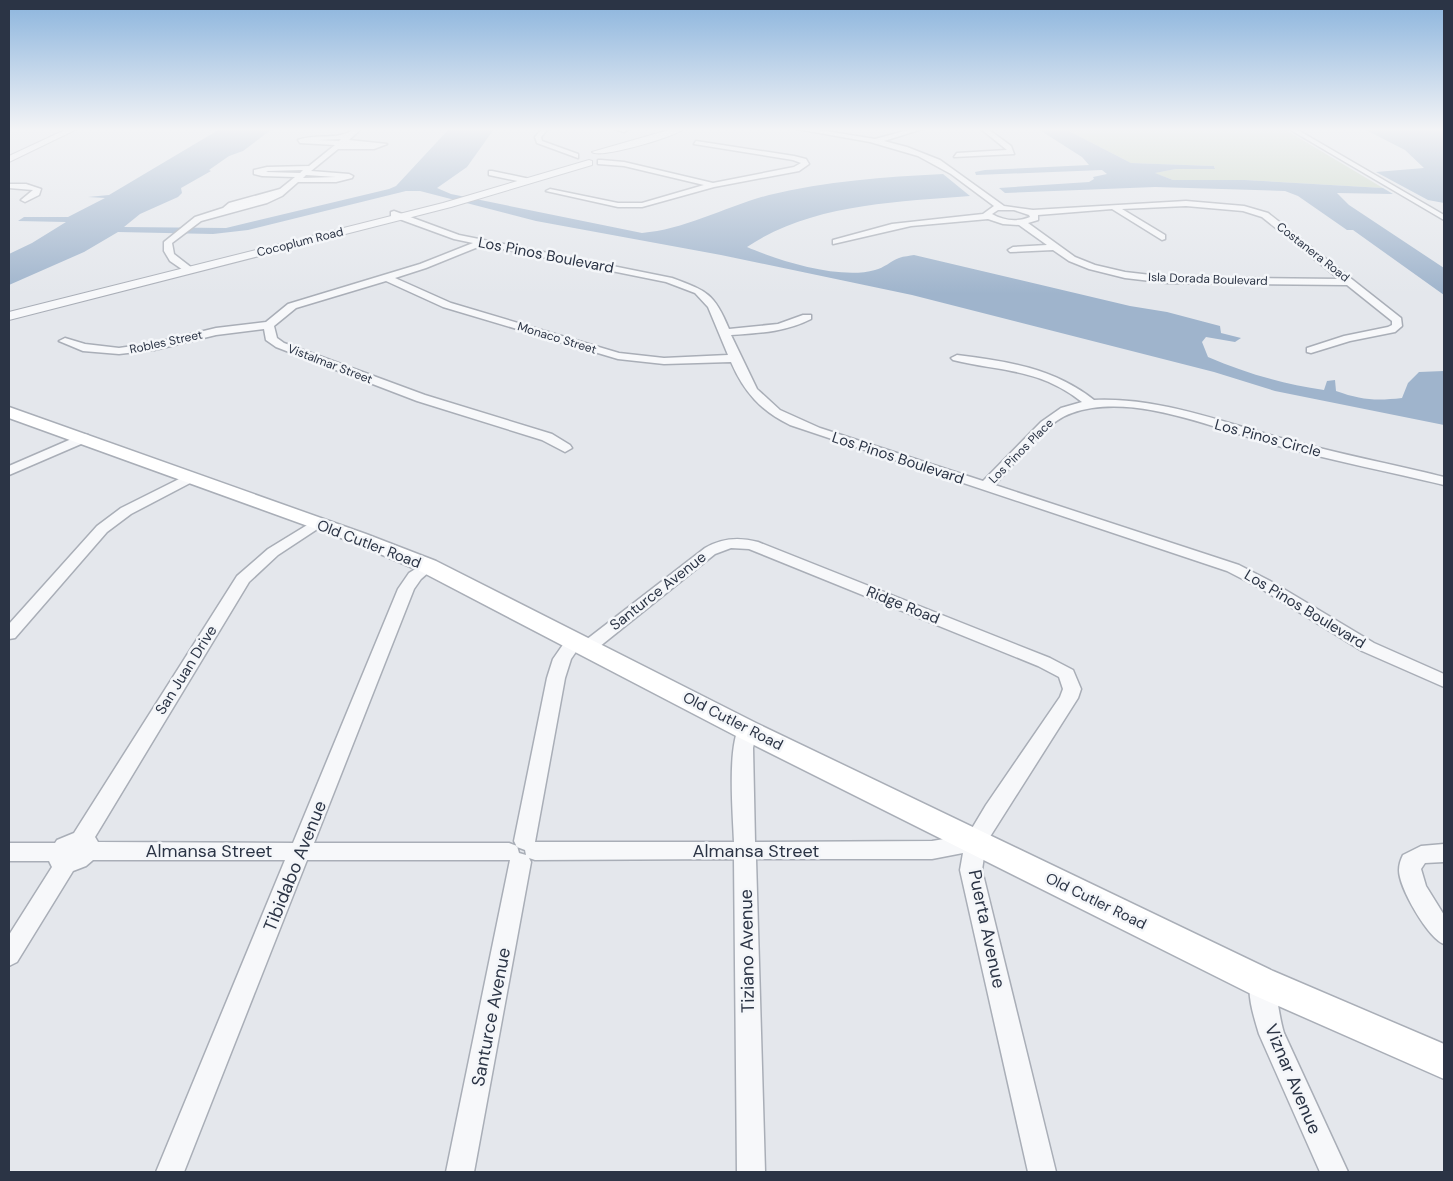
<svg xmlns="http://www.w3.org/2000/svg" width="1453" height="1181" font-family="'DM Sans',sans-serif">
<style>
.green{fill:#c9d6c5}
.water{fill:#9fb4cc}
.lines{fill:none;stroke-linecap:round;stroke-linejoin:round}
.minor-casing{stroke:#a9aeb7;stroke-width:3}
.tertiary-casing{stroke:#a9aeb7;stroke-width:2}
.secondary-casing{stroke:#a9aeb7;stroke-width:3}
.minor{fill:#f7f8fa;fill-rule:evenodd}
.tertiary{fill:#f7f8fa;fill-rule:evenodd}
.secondary{fill:#fff;fill-rule:evenodd}
.labels{text-anchor:middle;dominant-baseline:central;stroke-width:5;stroke-linejoin:round;paint-order:stroke}
.far-street-label{font-size:12px;fill:#2b3445;stroke:#f4f6f9}
.street-label{font-size:15px;fill:#2b3445;stroke:#f4f6f9}
.near-street-label{font-size:18px;fill:#2b3445;stroke:#f4f6f9}
</style>
<rect width="100%" height="100%" fill="#e4e7ec"/>
<path class="green" d="M 1065,129 L 1284,129 L 1383,188 L 1245,180 L 1173,180 L 1154,173 L 1176,169 L 1215,168 L 1214,166 L 1131,163 Z"/>
<path class="water" d="M 220,129 L 272,129 L 243,151 L 229,156 L 209,170 L 211,171 L 181,188 L 182,193 L 178,197 L 140,214 L 124,227 L 226,228 L 389,189 L 396,186 L 449,129 L 494,129 L 467,167 L 437,188 L 451,194 L 642,233 C 684,230 727,206 769,195 C 826,181 884,177 943,174 L 970,196 C 895,202 811,204 747,247 C 779,261 840,280 875,270 C 884,268 891,261 899,258 C 904,256 910,256 914,255 L 1130,306 L 1167,312 L 1220,326 L 1221,333 L 1241,338 L 1235,342 L 1206,337 L 1202,342 L 1208,357 C 1245,373 1283,384 1324,390 L 1327,381 L 1335,380 L 1336,391 C 1361,400 1376,401 1402,398 L 1408,383 L 1419,372 L 1444,371 L 1444,425 L 1275,391 L 1214,372 L 912,295 L 721,255 L 536,221 L 420,191 L 406,191 L 248,230 L 213,234 L 118,232 L 84,252 L 9,285 L 9,254 L 32,243 L 66,222 L 18,221 L 24,217 L 68,217 L 105,198 L 88,197 L 109,195 Z
M 1038,129 L 1065,129 L 1131,163 L 1214,166 L 1215,169 L 1176,169 L 1155,173 L 1173,180 L 1245,180 L 1383,188 L 1393,194 L 1337,193 L 1349,205 L 1444,268 L 1444,295 L 1353,230 L 1347,230 L 1298,196 L 1285,191 L 1155,187 L 1005,193 L 999,188 L 1089,182 L 1094,179 L 1093,177 L 1107,174 L 1102,170 L 976,175 L 975,172 L 985,170 L 1089,165 L 1082,157 Z
M 1364,129 L 1444,129 L 1444,203 L 1428,200 L 1376,172 L 1424,168 L 1405,150 Z"/>
<g class="lines">
<defs>
<path id="minor" d="M 354,129 L 361,129 L 349,140 L 387,144 L 374,149 L 338,149 L 311,171 L 349,174 L 353,176 L 352,178 L 336,182 L 298,182 L 282,196 L 267,203 L 201,221 L 172,243 L 174,254 L 192,268 L 192,272 L 186,272 L 170,261 L 164,251 L 164,242 L 195,217 L 223,208 L 229,203 L 280,189 L 295,177 L 262,176 L 254,174 L 254,170 L 267,167 L 309,166 L 335,145 L 300,143 L 298,140 C 316,133 339,141 354,129 ZM 341,139 L 339,141 L 318,140 ZM 303,170 L 300,173 L 266,172 L 268,171 ZM 306,175 L 336,177 L 303,178 Z
M 542,129 L 548,129 L 541,137 L 542,141 L 578,154 L 578,158 L 537,143 L 535,137 Z
M 614,129 L 626,129 L 627,130 L 624,132 Z
M 797,129 L 813,129 L 875,139 L 912,129 L 922,129 L 884,141 L 907,147 L 940,160 L 1004,206 L 1033,210 L 1186,201 L 1244,206 L 1268,213 L 1401,318 L 1402,326 L 1395,332 L 1350,341 L 1311,353 L 1307,352 L 1307,348 L 1344,336 L 1388,327 L 1392,325 L 1392,321 L 1347,285 L 1168,283 L 1125,278 L 1089,269 L 1069,261 L 1053,250 L 1010,252 L 1008,250 L 1013,247 L 1047,245 L 1019,225 L 1003,224 L 988,219 L 911,226 L 833,244 L 833,240 L 892,224 L 983,214 L 994,206 L 951,174 L 918,156 L 870,142 ZM 1186,206 L 1243,211 L 1262,217 L 1339,279 L 1168,277 L 1125,272 L 1095,265 L 1075,257 L 1028,223 L 1038,220 L 1038,215 L 1112,209 L 1162,240 L 1165,239 L 1165,235 L 1122,209 ZM 998,210 L 1014,210 L 1029,215 L 1030,217 C 1018,222 1004,221 992,214 Z
M 981,129 L 988,129 L 1011,146 L 1014,154 L 954,157 L 957,153 L 1007,150 Z
M 1289,129 L 1296,129 L 1444,215 L 1444,220 Z
M 696,141 L 794,156 L 806,159 L 809,164 L 799,171 L 714,187 L 642,207 L 618,207 L 546,191 L 550,189 L 618,203 L 642,203 L 704,185 L 624,166 L 598,164 L 598,160 L 601,160 L 624,162 L 713,183 L 794,167 L 801,163 L 793,160 L 694,144 Z
M 492,171 L 530,179 L 531,181 L 527,183 L 489,175 L 489,171 Z
M 9,184 L 26,184 L 41,189 L 39,195 L 25,202 L 21,200 L 33,190 L 9,188 Z
M 394,211 L 459,235 L 672,278 C 707,291 714,293 729,329 L 778,324 L 803,315 L 811,315 L 811,319 C 786,332 759,333 731,335 L 757,389 L 780,410 L 820,428 L 983,481 L 1041,422 L 1061,408 L 1082,402 C 1039,368 1002,372 953,360 L 951,358 L 957,355 C 1006,361 1054,368 1094,400 C 1161,397 1224,423 1288,440 C 1339,454 1392,464 1444,477 L 1444,485 C 1390,472 1335,461 1282,447 C 1219,431 1135,391 1072,413 C 1044,422 1014,464 995,485 L 1239,565 L 1272,582 L 1374,643 L 1444,674 L 1444,687 L 1362,651 L 1260,588 L 1227,571 L 790,425 C 761,411 744,392 731,362 L 664,364 L 618,359 L 443,307 L 386,281 L 296,308 L 274,326 L 277,338 L 284,343 L 425,395 L 552,434 L 570,445 L 572,448 L 565,452 L 542,440 L 417,401 L 276,347 L 266,340 L 264,329 L 216,335 L 154,350 L 119,354 L 83,351 L 59,341 L 65,338 L 85,344 L 119,348 L 154,343 L 216,328 L 266,322 L 288,304 L 420,264 L 473,243 L 454,239 L 391,216 L 391,212 ZM 483,245 L 666,282 L 695,293 L 708,307 L 728,355 L 664,358 L 619,353 L 451,303 L 395,278 L 426,268 Z
M 83,434 L 88,435 L 90,438 L 88,441 L 9,475 L 9,466 Z
M 189,474 L 196,478 L 194,481 L 131,514 L 107,532 L 15,638 L 9,639 L 9,624 L 97,526 L 121,508 Z
M 317,519 L 322,520 L 324,523 L 322,526 L 278,555 L 249,582 L 95,837 L 98,842 L 293,843 L 398,589 L 409,573 L 428,561 L 436,566 L 421,579 L 414,589 L 314,843 L 509,843 L 517,846 L 519,853 L 526,855 L 525,850 L 517,847 L 514,841 L 547,678 L 553,659 L 569,636 L 581,636 L 584,640 L 571,659 L 565,678 L 535,842 L 734,842 C 733,814 727,748 740,725 L 747,723 L 754,725 L 757,730 L 753,748 L 755,842 L 932,841 L 968,835 L 986,805 L 1060,697 L 1063,689 L 1059,677 L 1038,666 L 749,549 L 731,548 L 715,554 L 594,651 L 582,651 L 579,647 L 582,643 L 705,548 C 722,538 739,537 758,542 L 1050,658 L 1073,670 L 1081,689 L 1078,698 L 986,843 L 982,870 L 1056,1172 L 1028,1172 L 960,870 L 963,853 L 932,859 L 756,859 L 765,1172 L 737,1172 L 734,859 L 535,860 L 529,858 L 531,862 L 474,1172 L 446,1172 L 510,860 L 307,860 L 184,1172 L 156,1172 L 285,860 L 93,860 L 86,866 L 73,871 L 17,962 L 9,966 L 9,935 L 52,867 L 49,861 L 9,861 L 9,843 L 55,843 L 57,840 L 74,833 L 237,576 L 268,549 Z
M 1444,844 L 1444,862 L 1425,863 L 1421,869 L 1426,886 L 1444,915 L 1444,944 C 1428,938 1399,888 1399,870 C 1399,864 1401,859 1403,855 L 1421,846 Z
M 1261,971 L 1270,974 C 1278,992 1278,1014 1284,1033 L 1348,1172 L 1320,1172 L 1259,1034 C 1254,1017 1245,991 1252,974 Z"/>
<path id="tertiary" d="M 67,129 L 77,129 L 9,162 L 9,156 Z
M 672,129 L 684,129 C 674,137 600,159 592,152 Z
M 589,160 L 592,161 L 592,165 L 451,207 L 9,320 L 9,312 L 443,203 Z"/>
<path id="secondary" d="M 9,407 L 366,534 L 436,561 L 756,723 L 1273,971 L 1444,1044 L 1444,1079 L 1249,993 L 738,737 L 420,571 L 352,542 L 9,418 Z"/>
</defs>
<use href="#minor" class="minor-casing"/>
<use href="#tertiary" class="tertiary-casing"/>
<use href="#secondary" class="secondary-casing"/>
<use href="#minor" class="minor"/>
<use href="#tertiary" class="tertiary"/>
<use href="#secondary" class="secondary"/>
</g>
<linearGradient id="sky" x2="0" y2="1"><stop stop-color="#8bb4dd"/><stop offset="0.44" stop-color="#f3f4f6"/><stop offset="1" stop-color="#f3f4f6" stop-opacity="0"/></linearGradient>
<rect width="1453" height="294" fill="url(#sky)"/>
<g class="labels">
<g class="far-street-label">
<text transform="translate(300 242) rotate(-14)">Cocoplum Road</text>
<text transform="translate(1313 252) rotate(38)">Costanera Road</text>
<text transform="translate(1208 279) rotate(2)">Isla Dorada Boulevard</text>
<text transform="translate(557 338) rotate(17)">Monaco Street</text>
<text transform="translate(166 342) rotate(-12)">Robles Street</text>
<text transform="translate(330 364) rotate(21)">Vistalmar Street</text>
<text transform="translate(1021 451) rotate(-45)">Los Pinos Place</text>
</g>
<g class="street-label">
<text transform="translate(546 255) rotate(11)">Los Pinos Boulevard</text>
<text transform="translate(1268 438) rotate(15)">Los Pinos Circle</text>
<text transform="translate(898 458) rotate(18)">Los Pinos Boulevard</text>
<text transform="translate(369 544) rotate(21)">Old Cutler Road</text>
<text transform="translate(658 591) rotate(-38)">Santurce Avenue</text>
<text transform="translate(903 605) rotate(22)">Ridge Road</text>
<text transform="translate(1305 609) rotate(31)">Los Pinos Boulevard</text>
<text transform="translate(186 670) rotate(-58)">San Juan Drive</text>
<text transform="translate(733 721) rotate(27)">Old Cutler Road</text>
<text transform="translate(1096 901) rotate(26)">Old Cutler Road</text>
</g>
<g class="near-street-label">
<text x="209" y="851">Almansa Street</text>
<text x="756" y="851">Almansa Street</text>
<text transform="translate(295 866) rotate(-68)">Tibidabo Avenue</text>
<text transform="translate(987 929) rotate(78)">Puerta Avenue</text>
<text transform="translate(747 951) rotate(-91)">Tiziano Avenue</text>
<text transform="translate(491 1017) rotate(-79)">Santurce Avenue</text>
<text transform="translate(1293 1079) rotate(67)">Viznar Avenue</text>
</g>
</g>
<rect width="1453" height="1181" fill="none" stroke="#2b3445" stroke-width="20"/>
</svg>
